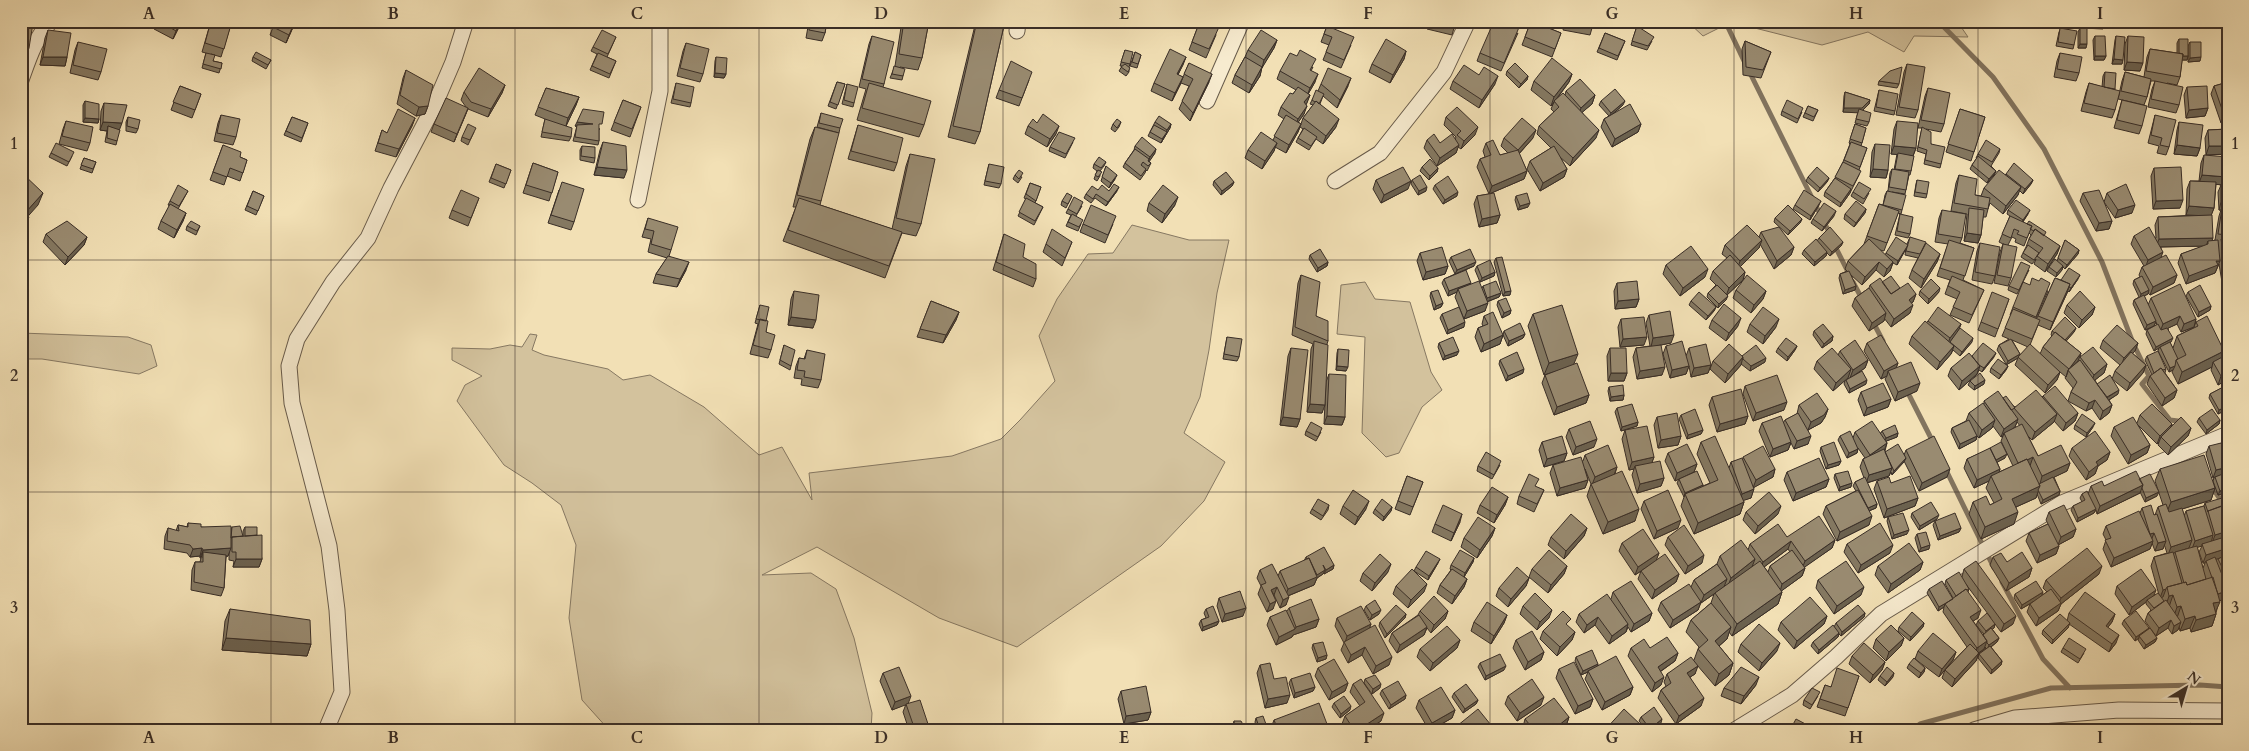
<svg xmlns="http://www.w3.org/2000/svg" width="2249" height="751" font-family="Cardo,serif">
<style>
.green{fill:#d3c29d;stroke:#867862}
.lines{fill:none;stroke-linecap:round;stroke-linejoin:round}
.stream{stroke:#82745f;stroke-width:5}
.minor-casing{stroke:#675a4a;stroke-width:17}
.minor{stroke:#f7ebcf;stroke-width:15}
.wall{fill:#847861;stroke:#392e27;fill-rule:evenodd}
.shaded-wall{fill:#6b614f;stroke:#392e27}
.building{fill:#998b71;stroke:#392e27}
.grid{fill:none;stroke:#392e27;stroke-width:1;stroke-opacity:0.55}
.neatline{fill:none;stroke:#392e27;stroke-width:2}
.grid-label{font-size:16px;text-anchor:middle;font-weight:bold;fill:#392e27}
</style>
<rect width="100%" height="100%" fill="#f2e0b5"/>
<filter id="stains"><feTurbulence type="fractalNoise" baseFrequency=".004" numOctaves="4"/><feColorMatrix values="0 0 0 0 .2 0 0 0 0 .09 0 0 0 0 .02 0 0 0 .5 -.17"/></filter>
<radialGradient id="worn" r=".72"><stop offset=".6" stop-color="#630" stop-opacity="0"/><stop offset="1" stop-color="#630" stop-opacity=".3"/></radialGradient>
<path class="green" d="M 1687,21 L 1957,21 L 1968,37 L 1914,36 L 1904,52 L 1868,32 L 1822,45 L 1731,22 L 1703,36 Z
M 1132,225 L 1189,240 L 1229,240 L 1217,293 L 1209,350 L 1200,397 L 1184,433 L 1225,462 L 1204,501 L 1161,546 L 1017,647 L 939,618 L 817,547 L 762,575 L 811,573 L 836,589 L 854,638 L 872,713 L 871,730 L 609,730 L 582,700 L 569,618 L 576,545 L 561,505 L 532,483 L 504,465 L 457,401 L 465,385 L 482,376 L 452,360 L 452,348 L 490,349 L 510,345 L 522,347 L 530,334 L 537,335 L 532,350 L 544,355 L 608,369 L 623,380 L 650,375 L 704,407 L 759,455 L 782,447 L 812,500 L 809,473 L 952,456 L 1001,439 L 1020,420 L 1055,381 L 1039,336 L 1057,299 L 1088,254 L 1113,253 Z
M 1365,282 L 1375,299 L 1410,302 L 1431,372 L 1442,390 L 1422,407 L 1399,453 L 1386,457 L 1362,433 L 1365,337 L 1337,334 L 1341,285 Z
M 21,333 L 128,337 L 151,345 L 157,366 L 139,374 L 42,359 L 21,359 Z"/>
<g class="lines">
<path class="stream" d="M 1725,21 L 1745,63
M 1938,21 L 1993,77 L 2044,149 L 2102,262 L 2133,343 L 2149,376 L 2142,384 L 2170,420 L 2178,421 L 2180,424
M 1749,71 L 1830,234
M 1834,244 L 1848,272
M 1853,282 L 1862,299
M 1873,322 L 1883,341
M 1906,389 L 1934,444
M 1946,470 L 1994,568
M 2212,487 L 2228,511
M 2002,582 L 2043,659 L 2070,688
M 1766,727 L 1769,730
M 1912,730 L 1920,724 L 2051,688 L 2200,685 L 2228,687"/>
<defs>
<path id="minor" d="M 1017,31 L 1018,21
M 21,80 C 29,58 35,38 51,21
M 1207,101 L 1242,21
M 1335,181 L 1380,153 L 1444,72 L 1468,21
M 638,200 L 660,91 L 660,21
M 326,730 L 342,692 L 337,610 L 329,546 L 292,403 L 289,366 L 297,339 L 333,282 L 368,238 L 391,188 L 435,104 L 453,62 L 466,21
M 1735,730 L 1792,695 L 1836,657 L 1881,614 L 2062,503 L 2228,434
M 1974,730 L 2015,718 L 2119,710 L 2228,711"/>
</defs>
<use href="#minor" class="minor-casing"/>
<use href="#minor" class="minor"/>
</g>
<path class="wall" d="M 157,21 L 182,21 L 173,39 L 154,29 Z
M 211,21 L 232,21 L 221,57 L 211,54 L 213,61 L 222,63 L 219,73 L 202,68 L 206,53 L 202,52 Z
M 809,21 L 827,21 L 825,33 L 822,41 L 806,38 Z
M 902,21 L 929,21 L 922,58 L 918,70 L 900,67 L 903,76 L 902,80 L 890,78 L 895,66 Z
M 976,21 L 1005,21 L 980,132 L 975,144 L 948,137 Z
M 1200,21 L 1213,21 L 1212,24 L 1216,35 L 1206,58 L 1189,50 Z
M 1219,21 L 1227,21 L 1225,28 L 1217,26 Z
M 1302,21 L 1315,21 L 1313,26 Z
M 1429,21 L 1456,21 L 1452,35 L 1427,29 Z
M 1531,21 L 1561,33 L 1552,57 L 1522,45 Z
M 1565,21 L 1594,21 L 1590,35 L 1563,30 Z
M 2052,21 L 2071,21 L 2068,30 L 2074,45 L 2073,49 L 2056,46 L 2059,32 L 2061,28 L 2051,26 Z
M 294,25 L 286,43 L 270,35 L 273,27 Z
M 1327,26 L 1351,45 L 1341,68 L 1323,60 L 1329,45 L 1321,42 Z
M 1637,26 L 1652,41 L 1647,50 L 1631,45 Z
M 2080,28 L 2086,48 L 2078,48 L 2078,32 Z
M 48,30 L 67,57 L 65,66 L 40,65 L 45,38 Z
M 1518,33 L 1501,71 L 1477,61 L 1480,53 Z
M 1605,33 L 1625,41 L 1617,60 L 1597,52 Z
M 872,36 L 884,84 L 883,87 L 924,125 L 919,137 L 857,120 L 866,89 L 859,87 L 869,44 Z
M 2095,36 L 2106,56 L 2104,60 L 2094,60 L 2093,40 Z
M 2116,36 L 2122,64 L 2112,64 L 2115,40 Z
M 2128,36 L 2140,71 L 2124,70 L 2125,44 Z
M 616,37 L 607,57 L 616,61 L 609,78 L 590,70 L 597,54 L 591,51 L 593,47 Z
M 2179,39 L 2188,56 L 2187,60 L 2182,60 L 2180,77 L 2177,85 L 2167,83 L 2179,105 L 2176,113 L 2148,107 L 2152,89 L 2155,81 L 2151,81 L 2147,97 L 2144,105 L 2118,99 L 2122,81 L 2125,72 L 2144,77 L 2147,57 L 2150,49 L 2177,53 L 2177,43 Z
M 1277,40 L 1274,48 L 1262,67 L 1260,76 L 1249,93 L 1232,83 L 1235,75 L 1245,57 L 1248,50 Z
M 1745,41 L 1771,52 L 1761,78 L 1743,75 L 1742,49 Z
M 78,42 L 101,72 L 98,80 L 70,73 L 75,50 Z
M 2190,42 L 2200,61 L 2188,62 L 2188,46 Z
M 686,43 L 703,74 L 700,82 L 677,76 L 683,51 Z
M 1125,50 L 1130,64 L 1129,67 L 1129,72 L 1126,76 L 1119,71 L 1122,66 L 1120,66 Z
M 1406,51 L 1404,59 L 1390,83 L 1369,72 L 1372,64 Z
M 1135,52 L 1141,55 L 1137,68 L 1130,66 Z
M 2060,53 L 2079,73 L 2076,81 L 2054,77 L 2057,61 Z
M 253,57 L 271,60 L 266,69 L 252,61 Z
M 716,57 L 726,74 L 724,78 L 714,77 L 715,61 Z
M 1186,57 L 1178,75 L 1183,77 L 1189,63 L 1209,82 L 1190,121 L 1179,109 L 1189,86 L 1181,83 L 1172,101 L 1151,91 L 1154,83 Z
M 1907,64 L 1918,110 L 1915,118 L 1896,115 L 1904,72 Z
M 1313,67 L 1311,71 L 1315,82 L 1308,94 L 1310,95 L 1306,104 L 1304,114 L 1298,122 L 1301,124 L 1303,118 L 1313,105 L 1310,104 L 1312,100 L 1318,91 L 1321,84 L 1348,86 L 1337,108 L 1323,96 L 1320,104 L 1336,127 L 1323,144 L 1316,139 L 1309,150 L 1296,142 L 1298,138 L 1303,129 L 1300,127 L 1298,132 L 1286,153 L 1275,147 L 1274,151 L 1262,169 L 1245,158 L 1248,150 L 1273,140 L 1284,119 L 1278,115 L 1281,107 L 1293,94 L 1296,90 L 1277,79 L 1280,71 Z
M 406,70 L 428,106 L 425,114 L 416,116 L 397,104 L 403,78 Z
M 1507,71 L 1528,76 L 1527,80 L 1519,88 L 1506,75 Z
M 2105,72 L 2115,89 L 2115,110 L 2112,118 L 2081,111 L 2086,92 L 2089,83 L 2102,87 L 2103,76 Z
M 1572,74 L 1569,82 L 1556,100 L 1565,95 L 1566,91 L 1595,95 L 1592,104 L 1582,112 L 1596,138 L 1570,166 L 1560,157 L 1567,169 L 1564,177 L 1540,191 L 1527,169 L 1530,161 L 1551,148 L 1537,134 L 1539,126 L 1554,112 L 1551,109 L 1554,102 L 1551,106 L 1531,90 L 1534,81 Z
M 1479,75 L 1495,84 L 1479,108 L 1450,89 L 1453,81 Z
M 1029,80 L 1019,106 L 996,98 L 999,90 Z
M 1879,81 L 1899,84 L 1897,88 L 1878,85 Z
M 837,82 L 845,84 L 836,109 L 828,106 Z
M 2228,82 L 2228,121 L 2221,123 L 2211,94 L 2214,86 Z
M 676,83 L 691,103 L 690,107 L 671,103 Z
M 847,84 L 854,103 L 853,107 L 842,104 Z
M 505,85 L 502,93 L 488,117 L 468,109 L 454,142 L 431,132 L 434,124 L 466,107 L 461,100 L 464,92 Z
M 180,86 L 201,94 L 192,118 L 171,110 Z
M 2187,87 L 2208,108 L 2205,116 L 2186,118 L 2184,95 Z
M 546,88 L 579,97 L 576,105 L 566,126 L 571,137 L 569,141 L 541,137 L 545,119 L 535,115 Z
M 1928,88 L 1944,124 L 1941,132 L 1926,129 L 1931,144 L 1941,164 L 1940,168 L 1924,164 L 1926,154 L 1917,151 L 1922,128 L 1918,128 L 1925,96 Z
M 1879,90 L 1895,111 L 1894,115 L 1874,111 Z
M 1845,92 L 1870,100 L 1869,104 L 1862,110 L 1869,122 L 1867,126 L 1855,123 L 1858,112 L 1843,112 L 1844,96 Z
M 623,100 L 641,107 L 630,137 L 611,130 Z
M 2122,100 L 2142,126 L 2139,134 L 2114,128 Z
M 85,101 L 99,119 L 98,123 L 83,122 L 83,105 Z
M 1601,101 L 1623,105 L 1613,114 L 1641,124 L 1638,132 L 1612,147 L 1601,127 L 1604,119 L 1609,116 L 1599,105 Z
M 104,103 L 117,141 L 116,145 L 105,142 L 107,131 L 100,130 L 101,111 Z
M 1808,106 L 1818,110 L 1813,121 L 1803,117 Z
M 1960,109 L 1985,117 L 1971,161 L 1946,152 Z
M 1782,111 L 1802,112 L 1797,123 L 1781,115 Z
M 821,113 L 840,128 L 839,133 L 817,127 Z
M 221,115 L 236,137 L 233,145 L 214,141 L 218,123 Z
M 2155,115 L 2169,147 L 2166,155 L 2157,153 L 2159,146 L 2148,143 Z
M 128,117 L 138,129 L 136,133 L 126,131 L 126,122 Z
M 292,117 L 308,123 L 301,142 L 284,135 Z
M 1446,117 L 1475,135 L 1461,149 L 1458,147 L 1456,153 L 1437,166 L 1424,148 L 1427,140 L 1440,143 L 1455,139 L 1456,137 L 1444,125 Z
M 415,118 L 412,126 L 396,157 L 375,151 L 382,130 L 387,133 Z
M 66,121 L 90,143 L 87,151 L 59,144 L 63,129 Z
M 1897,121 L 1916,148 L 1913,156 L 1911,171 L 1910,175 L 1909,175 L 1905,194 L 1892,192 L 1902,210 L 1901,214 L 1898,213 L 1884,251 L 1880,250 L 1885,255 L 1886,253 L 1907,244 L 1910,237 L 1940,254 L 1937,262 L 1921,288 L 1909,278 L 1912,270 L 1918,258 L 1905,255 L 1906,248 L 1897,265 L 1893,263 L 1890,271 L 1884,277 L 1876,270 L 1862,285 L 1851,275 L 1856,286 L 1855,290 L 1843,294 L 1839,278 L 1840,274 L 1847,271 L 1845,269 L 1848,261 L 1864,244 L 1879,204 L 1883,205 L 1885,195 L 1887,191 L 1888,191 L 1890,173 L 1892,169 L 1894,170 L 1897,154 L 1891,154 L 1894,129 Z
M 1121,122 L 1119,127 L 1115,132 L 1111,129 L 1113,124 Z
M 1155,122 L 1171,124 L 1170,128 L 1161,143 L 1148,136 Z
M 2179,122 L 2200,148 L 2197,156 L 2174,154 L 2177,130 Z
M 1855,124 L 1866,128 L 1861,146 L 1867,148 L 1859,170 L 1859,175 L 1850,193 L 1840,207 L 1824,196 L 1825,192 L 1835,178 L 1843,162 L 1850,144 L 1849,143 Z
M 858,125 L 897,163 L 894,171 L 848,159 Z
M 575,126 L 600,129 L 599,129 L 599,141 L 598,145 L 573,141 L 577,126 Z
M 1028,126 L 1056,134 L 1047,147 L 1025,134 Z
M 815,127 L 821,201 L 820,205 L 892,229 L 906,166 L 910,154 L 921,224 L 916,236 L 902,233 L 885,278 L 783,241 L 796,207 L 793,207 L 810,139 Z
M 2228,129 L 2228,154 L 2206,155 L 2205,138 L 2208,130 Z
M 474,132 L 468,145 L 461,141 L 462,137 Z
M 1504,138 L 1533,138 L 1519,154 L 1527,171 L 1524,179 L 1489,194 L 1500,215 L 1497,223 L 1479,227 L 1474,204 L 1477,196 L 1489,194 L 1477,167 L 1480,159 L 1485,157 L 1483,151 L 1486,143 L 1500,155 L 1508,153 L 1501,146 Z
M 603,142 L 624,178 L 594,175 L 600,150 Z
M 1073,142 L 1065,158 L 1049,151 L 1050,147 Z
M 1875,144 L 1888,170 L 1886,178 L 1870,177 L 1872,152 Z
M 223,145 L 240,157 L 247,160 L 240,181 L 227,176 L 224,185 L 210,180 Z
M 582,146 L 595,158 L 594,163 L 580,160 L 580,150 Z
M 1135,146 L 1155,153 L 1149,161 L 1151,163 L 1147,171 L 1146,170 L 1145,173 L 1140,180 L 1123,167 L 1125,163 L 1134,150 Z
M 2000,149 L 1999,153 L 1991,166 L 1996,171 L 1994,175 L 1987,183 L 1970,169 L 1972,165 L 1977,158 L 1976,158 L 1978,154 Z
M 51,153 L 72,156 L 67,166 L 49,157 Z
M 2204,155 L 2227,177 L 2224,184 L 2228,184 L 2228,300 L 2227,300 L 2225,287 L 2223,288 L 2219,264 L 2215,273 L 2186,284 L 2178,263 L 2181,254 L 2204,246 L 2161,247 L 2161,257 L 2177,275 L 2174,283 L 2150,295 L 2148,293 L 2148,294 L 2144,296 L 2148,305 L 2151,298 L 2196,319 L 2194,327 L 2181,332 L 2177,324 L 2168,328 L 2171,342 L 2170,343 L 2173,348 L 2177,336 L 2193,328 L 2196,322 L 2224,351 L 2222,358 L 2228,354 L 2228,409 L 2218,414 L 2209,398 L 2210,394 L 2224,387 L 2223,385 L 2225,381 L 2218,385 L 2211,370 L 2212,367 L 2178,384 L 2172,372 L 2173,370 L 2169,372 L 2158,351 L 2159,348 L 2154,351 L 2146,334 L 2147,330 L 2157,325 L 2156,322 L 2154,326 L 2145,330 L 2133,304 L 2134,300 L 2139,297 L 2133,284 L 2134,280 L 2140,277 L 2139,275 L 2142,267 L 2144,266 L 2131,244 L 2134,236 L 2156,238 L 2155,225 L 2158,217 L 2198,215 L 2186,215 L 2187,189 L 2190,181 L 2199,181 L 2201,163 ZM 2216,184 L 2221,185 L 2218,192 L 2219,210 L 2221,210 L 2219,216 L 2215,240 L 2212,241 L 2211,215 L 2214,208 Z
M 84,158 L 96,162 L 92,173 L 80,169 Z
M 1106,162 L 1104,166 L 1100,171 L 1100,176 L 1097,181 L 1094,179 L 1097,171 L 1093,168 L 1094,164 Z
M 533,163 L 558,172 L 549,201 L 523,193 Z
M 496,164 L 511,170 L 504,188 L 489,182 Z
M 989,164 L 1001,184 L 999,188 L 984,185 Z
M 1106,166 L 1115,179 L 1109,188 L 1101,181 Z
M 1422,167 L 1438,168 L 1437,172 L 1429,180 L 1420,171 Z
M 2154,168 L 2180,208 L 2153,209 L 2151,176 Z
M 2006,174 L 2033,180 L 2031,184 L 2023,194 L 2019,190 L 2018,195 L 2003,214 L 1990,203 L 1988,209 L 1986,217 L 1983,217 L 1981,235 L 1978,243 L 1964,241 L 1967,214 L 1951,211 L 1956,183 L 1959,175 L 1975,195 L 1981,196 L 1984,188 L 2005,175 Z
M 1015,175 L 1022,177 L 1018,183 L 1013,179 Z
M 1808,177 L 1829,178 L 1827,182 L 1818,192 L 1806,181 Z
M 1376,180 L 1408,189 L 1381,203 L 1373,189 Z
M 1412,180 L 1426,191 L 1418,195 L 1411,184 Z
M 1917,180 L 1927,194 L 1926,198 L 1914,196 L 1916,184 Z
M 1214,181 L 1234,182 L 1232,186 L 1221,195 L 1213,185 Z
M 1030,183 L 1041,187 L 1035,203 L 1043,207 L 1034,225 L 1018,216 L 1026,199 L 1024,198 Z
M 1435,185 L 1457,196 L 1443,204 L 1433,189 Z
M 559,190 L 574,222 L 571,230 L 548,223 Z
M 1098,190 L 1109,191 L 1117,191 L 1106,206 L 1095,198 L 1091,203 L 1084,198 L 1086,194 Z
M 188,191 L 178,209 L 186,213 L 183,221 L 174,238 L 158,229 L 161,221 L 170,206 L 168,205 L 170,201 Z
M 253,191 L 264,196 L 256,215 L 245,210 Z
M 1853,192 L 1869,193 L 1863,204 L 1851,196 Z
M 2083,193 L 2112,221 L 2109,229 L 2096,231 L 2080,201 Z
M 2107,193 L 2132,213 L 2115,218 L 2104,202 Z
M 1072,196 L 1066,208 L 1061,205 L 1062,201 Z
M 1516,196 L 1528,207 L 1518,210 L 1515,200 Z
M 479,198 L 468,226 L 449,218 L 452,210 Z
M 1149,203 L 1175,205 L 1162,223 L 1147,211 Z
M 1795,205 L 1819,205 L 1810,220 L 1793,209 Z
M 1082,206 L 1076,216 L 1081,224 L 1078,231 L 1066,226 L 1071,215 L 1066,213 L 1068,209 Z
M 1866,209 L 1865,213 L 1854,227 L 1844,219 L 1845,214 Z
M 1942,210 L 1962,238 L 1960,243 L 1974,248 L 1963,280 L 1984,290 L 1969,323 L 1950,315 L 1957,299 L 1945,294 L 1950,280 L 1937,276 L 1948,244 L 1935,242 L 1939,218 Z
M 2008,210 L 2028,214 L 2023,222 L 2060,246 L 2057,254 L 2045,272 L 2034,264 L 2036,259 L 2032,264 L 2021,257 L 2026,247 L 2029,239 L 2031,235 L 2029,233 L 2024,246 L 2015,242 L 2016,239 L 2012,237 L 2008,245 L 2011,278 L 2008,286 L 1994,283 L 2000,252 L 2003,244 L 2005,245 L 1999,242 L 2010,216 L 2007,214 Z
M 1900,214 L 1910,234 L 1908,238 L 1895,235 Z
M 1834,216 L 1822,231 L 1811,223 L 1813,219 Z
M 648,218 L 671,250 L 669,256 L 686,270 L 677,287 L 653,283 L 656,274 L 667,258 L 648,252 L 651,239 L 642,237 Z
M 1775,218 L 1802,219 L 1800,223 L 1788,235 L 1774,222 Z
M 1083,224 L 1113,224 L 1105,243 L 1080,232 Z
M 187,226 L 200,226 L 196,235 L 186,230 Z
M 1761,232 L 1794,247 L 1791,255 L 1774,269 L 1760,244 L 1759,248 L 1740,266 L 1745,272 L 1743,280 L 1727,295 L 1726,300 L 1718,308 L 1707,297 L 1708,293 L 1716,285 L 1710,279 L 1713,271 L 1727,258 L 1722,254 L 1725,245 L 1759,237 Z
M 46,234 L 87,237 L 84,245 L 65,265 L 43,242 Z
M 1004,234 L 1036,279 L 1033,287 L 993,270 Z
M 1819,238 L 1843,242 L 1841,246 L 1830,256 L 1827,253 L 1826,256 L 1814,266 L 1802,254 L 1804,250 L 1817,241 Z
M 2065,240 L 2079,250 L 2078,254 L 2065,269 L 2063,267 L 2062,270 L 2056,277 L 2047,271 L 2049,267 L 2057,261 Z
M 1072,242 L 1062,266 L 1043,252 L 1046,244 Z
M 1980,243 L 1995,276 L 1992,284 L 1972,280 L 1977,251 Z
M 1420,253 L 1448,266 L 1445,274 L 1423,280 L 1417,261 Z
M 1310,255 L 1328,262 L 1327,266 L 1317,272 L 1309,259 Z
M 1451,257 L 1474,266 L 1457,274 L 1470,285 L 1482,288 L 1483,286 L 1501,293 L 1499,297 L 1487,302 L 1485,311 L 1464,319 L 1455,297 L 1457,292 L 1448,296 L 1442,283 L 1444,279 L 1455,274 L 1449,261 Z
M 1496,258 L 1510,295 L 1503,296 L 1494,262 Z
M 1666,265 L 1705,277 L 1680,296 L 1663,274 Z
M 1477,266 L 1495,272 L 1494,276 L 1480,282 L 1475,270 Z
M 2029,270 L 2017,294 L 2008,290 L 2009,286 Z
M 1301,275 L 1316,316 L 1328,341 L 1327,344 L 1322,413 L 1307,412 L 1311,349 L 1313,344 L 1292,335 L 1298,283 Z
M 2055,278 L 2061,280 L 2078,279 L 2069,292 L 2068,291 L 2050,330 L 2038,325 L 2030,345 L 2040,354 L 2043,347 L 2052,336 L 2051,335 L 2052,331 L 2076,328 L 2074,332 L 2066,341 L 2081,353 L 2080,357 L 2107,364 L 2104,373 L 2095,380 L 2097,384 L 2118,394 L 2109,400 L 2112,405 L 2109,413 L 2100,420 L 2092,408 L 2086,411 L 2068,401 L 2071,392 L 2073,388 L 2065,378 L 2066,376 L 2066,377 L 2060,372 L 2057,380 L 2045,393 L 2015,365 L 2018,358 L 2006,365 L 2008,366 L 2006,370 L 1999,379 L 1990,372 L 1991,368 L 2006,364 L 1997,350 L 1999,345 L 2009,339 L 2002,336 L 2011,315 L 2010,315 L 2013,307 L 2030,285 L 2048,291 L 2036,318 L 2037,318 ZM 2012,340 L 2028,347 L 2019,357 L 2020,354 Z
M 1882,282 L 1916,294 L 1913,302 L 1911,304 L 1910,313 L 1891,327 L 1884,318 L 1884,321 L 1869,331 L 1852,306 L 1855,298 L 1869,288 L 1870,285 Z
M 1617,283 L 1639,299 L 1636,307 L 1615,309 L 1614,291 Z
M 1736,290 L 1766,291 L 1763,299 L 1751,313 L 1733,298 Z
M 794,291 L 813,328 L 788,325 L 791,299 Z
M 1920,291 L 1939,292 L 1928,304 L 1919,295 Z
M 1431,292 L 1443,303 L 1441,307 L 1434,310 L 1430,296 Z
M 2188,292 L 2211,306 L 2210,310 L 2198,317 L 2186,296 Z
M 2009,299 L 1995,337 L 1978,330 L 1981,322 Z
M 931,301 L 959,312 L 956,320 L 943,343 L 917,337 Z
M 1498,301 L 1511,310 L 1510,314 L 1502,318 L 1497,305 Z
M 1691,301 L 1716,307 L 1714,311 L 1706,320 L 1689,305 Z
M 760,305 L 766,321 L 766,332 L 771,350 L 768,358 L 750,354 L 758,324 L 755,323 Z
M 2067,305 L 2095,307 L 2092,315 L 2079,328 L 2064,313 Z
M 1442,314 L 1464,327 L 1447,334 L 1440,318 Z
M 1533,314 L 1574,364 L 1589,395 L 1586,403 L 1554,415 L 1542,383 L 1545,375 L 1546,375 L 1544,375 L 1528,326 Z
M 1649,315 L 1671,343 L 1655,346 L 1662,375 L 1637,379 L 1633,357 L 1636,348 L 1650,346 L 1646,323 Z
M 1484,316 L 1503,335 L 1500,344 L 1481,352 L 1475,337 L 1478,328 L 1483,326 L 1482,324 Z
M 1621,319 L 1644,345 L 1620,347 L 1618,327 Z
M 1712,320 L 1738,326 L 1726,341 L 1709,328 Z
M 1928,321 L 1961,324 L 1958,331 L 1972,342 L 1960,356 L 1953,350 L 1951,354 L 1937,370 L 1909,344 L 1912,336 L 1927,322 Z
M 1750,324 L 1776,327 L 1763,344 L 1747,332 Z
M 1504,331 L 1525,334 L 1523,338 L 1508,346 L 1503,335 Z
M 1814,331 L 1833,336 L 1832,341 L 1822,348 L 1813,335 Z
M 1227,337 L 1239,357 L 1237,361 L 1223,359 Z
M 2103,340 L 2138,343 L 2135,351 L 2132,353 L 2146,365 L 2143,373 L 2127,391 L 2112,379 L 2115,371 L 2120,365 L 2100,348 Z
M 1439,343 L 1457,355 L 1443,360 L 1438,347 Z
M 1867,343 L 1898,363 L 1896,368 L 1917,391 L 1895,401 L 1885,379 L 1887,376 L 1881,379 L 1864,351 Z
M 784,345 L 791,366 L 790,370 L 779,364 Z
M 1666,346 L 1686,356 L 1689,348 L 1711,365 L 1708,373 L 1691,377 L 1689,366 L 1686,374 L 1670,378 L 1663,354 Z
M 1797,346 L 1795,350 L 1787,361 L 1776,352 L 1778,348 Z
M 1291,348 L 1300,419 L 1297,427 L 1280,425 L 1288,356 Z
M 1610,348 L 1627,373 L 1624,381 L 1608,381 L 1607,356 Z
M 1338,349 L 1346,371 L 1336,370 L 1337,353 Z
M 807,350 L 821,380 L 818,388 L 801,385 L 802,379 L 794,378 L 796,366 L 799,358 L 804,359 Z
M 1840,351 L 1868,360 L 1865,368 L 1855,375 L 1866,384 L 1849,393 L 1844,384 L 1845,380 L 1833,391 L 1814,369 L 1817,361 L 1838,355 Z
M 1742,356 L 1765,362 L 1750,371 L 1741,364 L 1741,365 L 1725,383 L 1710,369 L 1713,361 Z
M 1972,356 L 1994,357 L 1982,372 L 1979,370 L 1977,374 L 1959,390 L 1948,376 L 1951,368 Z
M 2147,356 L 2166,369 L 2165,373 L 2177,390 L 2174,398 L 2162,406 L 2147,384 L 2150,376 L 2152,375 L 2145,360 Z
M 1500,360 L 1523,373 L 1506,381 L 1499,364 Z
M 1329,374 L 1345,417 L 1342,425 L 1324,424 L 1326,382 Z
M 1970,381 L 1984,384 L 1974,390 L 1968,385 Z
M 1745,386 L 1784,410 L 1753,421 L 1743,394 Z
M 1609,387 L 1624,395 L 1623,400 L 1610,401 L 1608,391 Z
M 1861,392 L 1891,399 L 1888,407 L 1864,416 L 1858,400 Z
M 2043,396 L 2078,413 L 2075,421 L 2063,431 L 2054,421 L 2054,422 L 2032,440 L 2028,436 L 2038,456 L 2070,463 L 2067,471 L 2054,477 L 2060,491 L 2059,495 L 2041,504 L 2037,494 L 2036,498 L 2016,507 L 2014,524 L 1981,539 L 1969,514 L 1973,502 L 1990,505 L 1994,503 L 1986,488 L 1989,481 L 1974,488 L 1964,468 L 1967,459 L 1990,449 L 1990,448 L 2005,458 L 1997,462 L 2000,469 L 1999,472 L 2013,466 L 2001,441 L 2003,436 L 2001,437 L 1993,426 L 1992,428 L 1979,438 L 1977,436 L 1976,440 L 1959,449 L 1951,432 L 1952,428 L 1966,421 L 1969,413 L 1984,404 L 1984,401 L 2003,398 L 2015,407 L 2042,397 ZM 2017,422 L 2020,426 L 2010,430 L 2015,427 Z
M 1712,397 L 1748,416 L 1745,424 L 1717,432 L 1709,405 Z
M 1799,405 L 1828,409 L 1825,417 L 1821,423 L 1808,430 L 1808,444 L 1794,449 L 1791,443 L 1788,450 L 1770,457 L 1759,431 L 1762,423 L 1783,423 L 1785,420 L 1797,414 Z
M 1617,408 L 1638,422 L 1637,426 L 1621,431 L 1615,412 Z
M 1681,415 L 1703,430 L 1701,434 L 1687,439 L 1679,419 Z
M 2140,415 L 2172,424 L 2172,426 L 2191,428 L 2188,436 L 2168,455 L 2158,445 L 2159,442 L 2157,444 L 2137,424 L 2150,445 L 2147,453 L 2128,464 L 2111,436 L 2114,427 L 2137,423 Z
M 1657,417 L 1681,436 L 1678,445 L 1658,448 L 1654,425 Z
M 2199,418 L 2220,420 L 2219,424 L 2206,434 L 2197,422 Z
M 2075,425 L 2093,427 L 2086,437 L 2074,429 Z
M 1569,429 L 1594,447 L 1573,455 L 1566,437 Z
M 1625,430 L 1654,457 L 1652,462 L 1664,478 L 1661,486 L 1637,493 L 1632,475 L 1634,469 L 1629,470 L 1622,439 Z
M 1306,431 L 1321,432 L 1316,441 L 1305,435 Z
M 1882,431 L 1898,433 L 1897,437 L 1886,441 L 1887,443 L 1885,451 L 1885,452 L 1904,455 L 1906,450 L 1947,477 L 1919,491 L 1904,461 L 1892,475 L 1891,472 L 1889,476 L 1867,483 L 1877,504 L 1876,508 L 1869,511 L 1869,525 L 1837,541 L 1823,514 L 1826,506 L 1856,491 L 1853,486 L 1855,482 L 1864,478 L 1860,467 L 1863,459 L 1865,458 L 1858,448 L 1857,453 L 1847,458 L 1838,440 L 1840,436 L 1853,438 L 1855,432 L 1881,433 Z
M 1542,442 L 1567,453 L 1564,461 L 1544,467 L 1539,450 Z
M 1701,442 L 1729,468 L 1731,462 L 1743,459 L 1743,457 L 1775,469 L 1773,477 L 1754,487 L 1751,498 L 1743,500 L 1744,502 L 1740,514 L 1694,534 L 1681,506 L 1684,497 L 1677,483 L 1679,479 L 1675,481 L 1665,461 L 1668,453 L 1697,464 L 1694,472 L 1703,485 L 1703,486 L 1710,483 L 1697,454 Z
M 2209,446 L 2225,455 L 2228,454 L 2228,492 L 2218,495 L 2213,481 L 2214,478 L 2213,478 L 2206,454 Z
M 1821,447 L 1841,461 L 1839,465 L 1826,469 L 1820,451 Z
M 2072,448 L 2110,452 L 2107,460 L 2098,466 L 2095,474 L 2086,480 L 2069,456 Z
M 1585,455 L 1617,467 L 1615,474 L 1635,521 L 1603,534 L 1587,496 L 1591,484 L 1585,469 L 1588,480 L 1585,488 L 1557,496 L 1550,473 L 1553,465 L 1583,461 Z
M 1500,465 L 1492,479 L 1477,471 L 1478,466 Z
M 2160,469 L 2215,488 L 2211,500 L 2182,509 L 2184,516 L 2186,511 L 2204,506 L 2205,503 L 2224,505 L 2228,504 L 2228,589 L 2225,599 L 2219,601 L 2216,613 L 2216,614 L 2212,626 L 2191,632 L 2190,628 L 2180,631 L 2179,626 L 2178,630 L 2172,634 L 2168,628 L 2156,636 L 2145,621 L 2148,613 L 2151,610 L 2146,604 L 2146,602 L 2129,615 L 2115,594 L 2117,586 L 2154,595 L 2159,595 L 2151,566 L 2154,557 L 2167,553 L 2164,544 L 2163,549 L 2155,551 L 2152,543 L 2150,549 L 2111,567 L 2103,549 L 2106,540 L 2103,534 L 2106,526 L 2140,513 L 2142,508 L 2154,515 L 2155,515 L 2158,507 L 2163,505 L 2155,481 ZM 2202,546 L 2199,552 L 2203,563 L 2205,563 L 2203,568 L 2197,547 Z
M 1787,472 L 1829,479 L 1826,487 L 1793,501 L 1784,480 Z
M 1835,474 L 1851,487 L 1839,491 L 1834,478 Z
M 1407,476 L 1423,482 L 1410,515 L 1395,509 Z
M 2139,479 L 2157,496 L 2145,502 L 2140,492 L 2140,493 L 2097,514 L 2096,510 L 2094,513 L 2077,522 L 2071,510 L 2073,506 L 2082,502 L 2080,498 L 2082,494 L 2088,494 L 2091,486 L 2104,486 Z
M 1877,481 L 1891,483 L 1918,498 L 1915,506 L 1884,518 L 1874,489 Z
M 1536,487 L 1544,490 L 1534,512 L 1517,504 L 1519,496 Z
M 1508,497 L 1505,505 L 1494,523 L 1477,513 L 1480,505 Z
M 1644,501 L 1678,528 L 1654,539 L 1641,509 Z
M 1329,505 L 1328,510 L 1321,520 L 1310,513 L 1312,509 Z
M 1343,506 L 1366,509 L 1355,525 L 1340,514 Z
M 1392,507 L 1391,511 L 1383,521 L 1373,513 L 1375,509 Z
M 1746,512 L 1778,514 L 1755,534 L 1743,520 Z
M 2049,512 L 2076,529 L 2073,537 L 2058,545 L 2059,546 L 2056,554 L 2037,563 L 2026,541 L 2029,533 L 2048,524 L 2046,520 Z
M 1912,513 L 1937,519 L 1919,530 L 1911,517 Z
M 1888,517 L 1907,534 L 1892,539 L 1887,521 Z
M 1935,521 L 1961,528 L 1959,532 L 1938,540 L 1933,525 Z
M 1460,522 L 1451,541 L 1432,532 L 1435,524 Z
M 188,523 L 201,527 L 231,531 L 232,527 L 243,536 L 243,531 L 245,527 L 257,535 L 262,559 L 259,567 L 233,567 L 234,561 L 229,560 L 229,552 L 228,556 L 226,557 L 224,588 L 221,596 L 191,590 L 192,570 L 195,562 L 200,562 L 201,558 L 200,558 L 200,556 L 190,557 L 187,553 L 164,549 L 165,536 L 168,528 L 176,531 L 178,525 L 187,527 Z
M 1495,528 L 1492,536 L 1477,558 L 1461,547 L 1464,538 Z
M 1587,528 L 1584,536 L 1564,559 L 1548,545 L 1551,537 Z
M 1917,534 L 1929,549 L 1919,552 L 1915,538 Z
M 1668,537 L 1702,563 L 1685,574 L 1665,545 Z
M 1787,537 L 1835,540 L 1832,548 L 1804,567 L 1805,568 L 1802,576 L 1781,591 L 1782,592 L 1778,604 L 1732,636 L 1729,632 L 1727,639 L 1719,646 L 1733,663 L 1729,675 L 1715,686 L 1697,665 L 1695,674 L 1690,677 L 1701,706 L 1676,724 L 1658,698 L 1661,690 L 1666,686 L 1664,682 L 1667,674 L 1694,660 L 1698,649 L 1699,647 L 1686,632 L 1691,620 L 1711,603 L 1714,594 L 1701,603 L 1701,602 L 1698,610 L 1670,628 L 1658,610 L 1661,602 L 1691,587 L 1694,580 L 1717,564 L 1720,556 L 1748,550 L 1750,544 ZM 1788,549 L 1790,552 L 1770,566 L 1768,572 L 1764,567 Z
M 1622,543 L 1659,553 L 1656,560 L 1679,574 L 1676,582 L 1652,599 L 1638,579 L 1641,571 L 1635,575 L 1619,551 Z
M 1847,544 L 1890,553 L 1858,573 L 1844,552 Z
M 1306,557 L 1334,565 L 1333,569 L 1324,574 L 1324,573 L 1323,574 L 1317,578 L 1314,585 L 1288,596 L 1286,605 L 1280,608 L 1274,595 L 1273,609 L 1267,612 L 1258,594 L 1261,586 L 1257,578 L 1260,570 L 1278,576 L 1280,571 L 1304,561 Z
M 1993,557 L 2007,562 L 2032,568 L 2029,577 L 2006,591 L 1990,565 Z
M 1474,558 L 1473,562 L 1464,577 L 1467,579 L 1464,587 L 1452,604 L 1437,593 L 1440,585 L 1451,570 L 1450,569 L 1451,565 Z
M 1923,562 L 1920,570 L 1888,593 L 1875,575 L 1878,566 Z
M 1438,563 L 1428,580 L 1414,571 L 1416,567 Z
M 1567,566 L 1564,574 L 1548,593 L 1529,577 L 1532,569 Z
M 1964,569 L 2013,624 L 2001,632 L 1995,624 L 1994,628 L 1992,629 L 1999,638 L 1997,642 L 1991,647 L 2002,661 L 2001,665 L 1991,674 L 1978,658 L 1979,654 L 1986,648 L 1985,647 L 1984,649 L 1979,653 L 1976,661 L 1952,687 L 1942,678 L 1945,670 L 1967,647 L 1943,612 L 1944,607 L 1938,611 L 1927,593 L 1929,589 L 1953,599 L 1953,598 L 1945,584 L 1946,580 L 1962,577 ZM 1965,583 L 1991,618 L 1978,621 L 1976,625 L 1984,634 L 1983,635 L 1973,621 L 1978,618 L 1968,592 L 1969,589 Z
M 1388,572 L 1372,591 L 1360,581 L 1363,573 Z
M 2099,574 L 2061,604 L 2058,611 L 2036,626 L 2027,612 L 2030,604 L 2021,609 L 2014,598 L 2015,594 L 2042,595 L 2047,592 L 2043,588 L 2046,580 Z
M 1529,578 L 1526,586 L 1508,607 L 1496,596 L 1499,588 Z
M 1818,580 L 1861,595 L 1834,614 L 1816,588 Z
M 1396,586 L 1424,592 L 1408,608 L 1393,594 Z
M 1613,592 L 1652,613 L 1649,621 L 1631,632 L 1628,627 L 1626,632 L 1609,644 L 1595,625 L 1584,633 L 1576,622 L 1579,614 L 1611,599 Z
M 1219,598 L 1243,616 L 1222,622 L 1217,606 Z
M 1366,606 L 1379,614 L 1370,620 L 1364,610 Z
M 1523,606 L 1549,618 L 1537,630 L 1520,614 Z
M 1289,608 L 1319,619 L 1316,627 L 1293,635 L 1292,637 L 1276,645 L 1267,625 L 1270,617 L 1287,611 Z
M 230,609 L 311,644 L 307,656 L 222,650 L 225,621 Z
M 1206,609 L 1219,621 L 1217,625 L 1202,631 L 1199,624 L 1201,620 L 1206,618 L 1204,613 Z
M 1420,611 L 1448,611 L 1445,619 L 1431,633 L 1427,628 L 1424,635 L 1397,653 L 1389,641 L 1392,633 L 1418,615 Z
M 1865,613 L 1864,617 L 1841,636 L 1839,634 L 1838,637 L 1818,654 L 1811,646 L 1813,642 L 1834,627 L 1836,623 Z
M 2069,613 L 2115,614 L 2112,622 L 2108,627 L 2116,643 L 2109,652 L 2069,624 L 2068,628 L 2052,644 L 2042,634 L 2043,630 L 2067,621 Z
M 1406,614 L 1405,618 L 1385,638 L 1379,626 L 1380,622 Z
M 1507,615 L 1504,623 L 1491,644 L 1471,631 L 1474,622 Z
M 1827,616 L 1824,624 L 1794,649 L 1778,630 L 1781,622 Z
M 1337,618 L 1371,624 L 1369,629 L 1389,665 L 1373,674 L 1362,655 L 1348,663 L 1341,650 L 1344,643 L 1335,626 Z
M 2124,620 L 2149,628 L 2148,630 L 2157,638 L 2155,642 L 2144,649 L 2138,640 L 2139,638 L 2135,641 L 2122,624 Z
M 1924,623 L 1923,627 L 1910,641 L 1898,631 L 1899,627 Z
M 1543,631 L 1575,632 L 1572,640 L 1557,656 L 1540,639 Z
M 1904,638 L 1901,646 L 1886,661 L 1873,648 L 1876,639 Z
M 1460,640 L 1457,648 L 1430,671 L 1417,657 L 1420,649 Z
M 1516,640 L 1544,652 L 1541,660 L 1525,670 L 1513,648 Z
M 1313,644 L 1327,655 L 1326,659 L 1317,662 L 1312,648 Z
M 1741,644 L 1777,651 L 1759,671 L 1738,652 Z
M 1631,648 L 1650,648 L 1678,653 L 1675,661 L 1660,672 L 1661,685 L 1652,692 L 1628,656 Z
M 2063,648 L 2084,653 L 2078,663 L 2061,652 Z
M 1918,651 L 1956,652 L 1953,660 L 1939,677 L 1915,659 Z
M 1852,656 L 1885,662 L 1882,670 L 1870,683 L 1849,664 Z
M 1576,657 L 1598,665 L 1633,687 L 1630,695 L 1602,710 L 1585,679 L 1588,672 L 1581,675 L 1575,661 Z
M 1480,663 L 1504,670 L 1485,680 L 1478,667 Z
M 1909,664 L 1925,668 L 1924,672 L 1919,678 L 1907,668 Z
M 1260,665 L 1274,679 L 1287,703 L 1265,708 L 1257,673 Z
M 1318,668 L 1348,683 L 1345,691 L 1329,700 L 1315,676 Z
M 1559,669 L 1593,699 L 1590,707 L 1575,714 L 1556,678 Z
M 883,673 L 930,730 L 909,730 L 903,712 L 906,704 L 892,710 L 880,681 Z
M 1859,676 L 1845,716 L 1817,707 L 1825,685 L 1830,687 Z
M 1880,676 L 1893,677 L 1885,686 L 1878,680 Z
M 1291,679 L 1315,687 L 1313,691 L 1294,698 L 1289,683 Z
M 1365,679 L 1380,688 L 1372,694 L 1364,683 L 1381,721 L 1367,730 L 1346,730 L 1342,724 L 1345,716 L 1360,706 L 1350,692 L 1353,684 L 1364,683 Z
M 1756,685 L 1741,704 L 1721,696 L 1724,688 Z
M 1382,690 L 1406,695 L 1405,699 L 1389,709 L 1380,694 Z
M 1121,691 L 1151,712 L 1148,720 L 1124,724 L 1118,699 Z
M 1454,693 L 1478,700 L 1476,704 L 1463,713 L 1452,697 Z
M 1508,696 L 1541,705 L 1517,721 L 1505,704 Z
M 1818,696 L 1810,709 L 1803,705 L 1804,700 Z
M 1419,700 L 1455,710 L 1452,718 L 1431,730 L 1429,730 L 1416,708 Z
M 1334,703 L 1350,710 L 1340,718 L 1332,707 Z
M 1569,717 L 1566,726 L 1561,730 L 1524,730 L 1523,727 L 1525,719 Z
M 1641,717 L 1661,723 L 1652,730 L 1646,730 L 1639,721 Z
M 1256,718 L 1267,727 L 1266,730 L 1257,730 L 1255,722 Z
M 1274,720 L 1325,730 L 1272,730 L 1271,728 Z
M 1234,721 L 1246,730 L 1233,730 L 1233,725 Z"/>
<path class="shaded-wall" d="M 181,21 L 182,21 L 173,39 L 176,31 Z
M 295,21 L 294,25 L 286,43 L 289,35 Z
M 793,21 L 801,21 L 801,23 L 792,23 Z
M 2084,24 L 2105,25 L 2103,29 L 2083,28 Z
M 1277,40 L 1274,48 L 1262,68 L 1264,60 Z
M 2080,44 L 2087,44 L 2086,48 L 2078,48 Z
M 21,48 L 29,48 L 26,56 L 21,56 Z
M 1406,51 L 1404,59 L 1390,83 L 1393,75 Z
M 2095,56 L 2106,56 L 2104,60 L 2094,60 Z
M 2179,56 L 2188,56 L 2187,60 L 2177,60 Z
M 43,57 L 67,57 L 65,66 L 40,65 Z
M 1186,57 L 1183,65 L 1174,82 L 1177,74 Z
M 2201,57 L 2200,61 L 2188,62 L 2190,58 Z
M 2114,59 L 2123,60 L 2122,64 L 2112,64 Z
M 2127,62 L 2143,63 L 2140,71 L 2124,70 Z
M 1262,67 L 1260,76 L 1249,93 L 1252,85 Z
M 715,73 L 726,74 L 724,78 L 714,77 Z
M 1212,74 L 1209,82 L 1190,121 L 1193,113 Z
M 1318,74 L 1315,82 L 1307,96 L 1310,88 Z
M 1572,74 L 1569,82 L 1551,106 L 1554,97 Z
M 1498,76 L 1495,84 L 1479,108 L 1482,100 Z
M 1528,76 L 1527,80 L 1519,88 L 1521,84 Z
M 1183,77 L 1180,85 L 1172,101 L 1175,93 Z
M 1351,78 L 1348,86 L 1337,108 L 1340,100 Z
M 505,85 L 502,93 L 488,117 L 491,109 Z
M 1310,95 L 1307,103 L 1302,111 L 1304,102 Z
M 1595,95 L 1592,104 L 1578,116 L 1581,108 Z
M 579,97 L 576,105 L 566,126 L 568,118 Z
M 1870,100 L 1869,104 L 1860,113 L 1843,112 L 1844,108 Z
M 1625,101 L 1623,105 L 1609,117 L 1611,113 Z
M 428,106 L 425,114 L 416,116 L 419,107 Z
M 1307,106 L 1304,114 L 1295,127 L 1298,119 Z
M 468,108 L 465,116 L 454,142 L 457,134 Z
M 2208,108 L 2205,116 L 2186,118 L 2189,110 Z
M 2228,114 L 2228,121 L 2221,123 L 2224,115 Z
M 85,118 L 99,119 L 98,123 L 83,122 Z
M 415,118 L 412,126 L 396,157 L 399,149 Z
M 1339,119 L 1336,127 L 1323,144 L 1326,136 Z
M 103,122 L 122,123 L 119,131 L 108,126 L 107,131 L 100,130 Z
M 577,122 L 593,124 L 592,129 L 575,126 Z
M 1171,124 L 1170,128 L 1161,143 L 1167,130 Z
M 1301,124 L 1298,132 L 1286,153 L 1289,145 Z
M 1641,124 L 1638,132 L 1612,147 L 1615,139 Z
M 1059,126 L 1056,134 L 1047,147 L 1050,139 Z
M 1478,127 L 1475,135 L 1461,149 L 1464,141 Z
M 1536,130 L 1533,138 L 1515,158 L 1518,150 Z
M 1599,130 L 1596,138 L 1570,166 L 1573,158 Z
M 1277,143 L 1274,151 L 1262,169 L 1265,161 Z
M 1459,145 L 1456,153 L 1437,166 L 1440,158 Z
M 2177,145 L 2200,148 L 2197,156 L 2174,154 Z
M 1894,146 L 1916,148 L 1913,156 L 1891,154 Z
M 2209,146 L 2228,146 L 2228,154 L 2206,155 Z
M 1156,149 L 1155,153 L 1147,165 L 1150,157 Z
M 597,167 L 627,170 L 624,178 L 594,175 Z
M 1438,168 L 1437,172 L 1429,180 L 1430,176 Z
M 1567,169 L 1564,177 L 1540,191 L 1543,183 Z
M 1873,169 L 1888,170 L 1886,178 L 1870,177 Z
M 1527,171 L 1524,179 L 1489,194 L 1492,186 Z
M 1996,171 L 1994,175 L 1987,183 L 1989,179 Z
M 1117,175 L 1115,179 L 1109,188 L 1111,183 Z
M 2202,175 L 2227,177 L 2224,185 L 2199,183 Z
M 1829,178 L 1827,182 L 1818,192 L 1820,188 Z
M 2033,180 L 2031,184 L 2023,194 L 2025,189 Z
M 1411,181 L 1408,189 L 1381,203 L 1384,195 Z
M 1234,182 L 1232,186 L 1221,195 L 1222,191 Z
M 1119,187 L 1117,191 L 1106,206 L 1108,202 Z
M 1427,187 L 1426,191 L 1418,195 L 1419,191 Z
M 2021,187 L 2018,195 L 2003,214 L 2006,206 Z
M 1851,189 L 1850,193 L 1840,207 L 1841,203 Z
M 1458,192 L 1457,196 L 1443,204 L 1445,200 Z
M 43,193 L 38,205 L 22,223 L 29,217 L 25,229 L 21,232 L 21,224 L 25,213 Z
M 1178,197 L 1175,205 L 1162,223 L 1165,214 Z
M 2183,200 L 2180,208 L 2153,209 L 2156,201 Z
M 1821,201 L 1819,205 L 1810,220 L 1811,216 Z
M 2221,202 L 2228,202 L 2228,210 L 2222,208 L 2221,210 L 2219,210 Z
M 1530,203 L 1528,207 L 1518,210 L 1520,206 Z
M 2135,205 L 2132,213 L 2115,218 L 2118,210 Z
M 2189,206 L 2214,208 L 2211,216 L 2186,215 Z
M 1866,209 L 1865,213 L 1854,227 L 1856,223 Z
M 2030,210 L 2028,214 L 2021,224 L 2023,220 Z
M 1836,211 L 1834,216 L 1822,231 L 1824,227 Z
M 186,213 L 183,221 L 174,238 L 177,230 Z
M 1500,215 L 1497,223 L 1479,227 L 1482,219 Z
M 1802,219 L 1800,223 L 1788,235 L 1790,231 Z
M 2112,221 L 2109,229 L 2096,231 L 2099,223 Z
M 1967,233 L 1981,235 L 1978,243 L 1964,241 Z
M 87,237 L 84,245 L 65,265 L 68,257 Z
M 2213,238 L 2210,246 L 2208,244 L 2208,241 L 2206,246 L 2156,247 L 2159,239 Z
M 1762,240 L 1759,248 L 1737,270 L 1740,261 Z
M 1843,242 L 1841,246 L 1830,256 L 1832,252 Z
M 1908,245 L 1906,249 L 1897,265 L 1898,261 Z
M 2060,246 L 2057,254 L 2045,272 L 2048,264 Z
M 1794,247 L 1791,255 L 1774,269 L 1777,261 Z
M 2079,250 L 2078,254 L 2065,269 L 2067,265 Z
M 1827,252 L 1826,256 L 1814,266 L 1815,262 Z
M 2163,252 L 2160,260 L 2145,269 L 2148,260 Z
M 1940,254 L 1937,262 L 1921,288 L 1924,279 Z
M 2216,261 L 2220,261 L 2215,273 L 2186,284 L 2189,276 Z
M 689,262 L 686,270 L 677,287 L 680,279 Z
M 1328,262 L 1327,266 L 1317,272 L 1318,268 Z
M 1476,262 L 1474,266 L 1455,274 L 1457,270 Z
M 1879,262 L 1876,270 L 1862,285 L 1865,277 Z
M 1893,262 L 1890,271 L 1884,277 L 1887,269 Z
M 1448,266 L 1445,274 L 1423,280 L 1426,272 Z
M 2063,266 L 2062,270 L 2056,277 L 2057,273 Z
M 1708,269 L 1705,277 L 1680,296 L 1683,288 Z
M 1495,272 L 1494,276 L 1480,282 L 1482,278 Z
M 1745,272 L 1743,280 L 1726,296 L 1729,288 Z
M 2080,275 L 2078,279 L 2069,292 L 2071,288 Z
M 2177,275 L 2174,283 L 2150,295 L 2153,287 Z
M 2227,276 L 2228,280 L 2225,287 L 2223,288 Z
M 1471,283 L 1469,287 L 1458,289 L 1457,292 L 1448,296 L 1449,291 Z
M 2070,284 L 2067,293 L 2050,330 L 2053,322 Z
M 1856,286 L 1855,290 L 1843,294 L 1845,290 Z
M 1940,288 L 1939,292 L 1928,304 L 1929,299 Z
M 2149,290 L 2148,294 L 2140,298 L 2141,294 Z
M 1511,291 L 1510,295 L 1503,296 L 1505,292 Z
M 1766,291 L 1763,299 L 1751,313 L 1754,305 Z
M 1501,293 L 1499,297 L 1486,302 L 1487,298 Z
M 1916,294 L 1913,302 L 1906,308 L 1909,300 Z
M 1728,296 L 1726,300 L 1718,308 L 1719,304 Z
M 1639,299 L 1636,307 L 1615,309 L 1618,301 Z
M 1443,303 L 1441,307 L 1434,310 L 1436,306 Z
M 1488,303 L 1485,311 L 1464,319 L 1467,311 Z
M 1913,305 L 1910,313 L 1891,327 L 1894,319 Z
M 2211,306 L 2210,310 L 2198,317 L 2199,312 Z
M 1716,307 L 1714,311 L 1706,320 L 1708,316 Z
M 2095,307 L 2092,315 L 2079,328 L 2082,320 Z
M 1511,310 L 1510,314 L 1502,318 L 1504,313 Z
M 959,312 L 956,320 L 943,343 L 946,335 Z
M 1886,313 L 1884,321 L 1869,331 L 1872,323 Z
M 2180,316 L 2177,324 L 2160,332 L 2163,324 Z
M 791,317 L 816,320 L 813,328 L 788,325 Z
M 1741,318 L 1738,326 L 1726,341 L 1729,333 Z
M 1779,319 L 1776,327 L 1763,344 L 1765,336 Z
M 2196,319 L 2194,327 L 2181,332 L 2184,324 Z
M 2156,321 L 2154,326 L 2145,330 L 2147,325 Z
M 1465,322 L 1464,327 L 1447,334 L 1448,330 Z
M 1961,324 L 1958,332 L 1947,346 L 1950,338 Z
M 2076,328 L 2074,332 L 2062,346 L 2063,341 Z
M 1525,334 L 1523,338 L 1508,346 L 1509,341 Z
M 1503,335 L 1500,344 L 1481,352 L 1484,344 Z
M 1674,335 L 1671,343 L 1651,347 L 1653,338 Z
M 1833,336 L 1832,341 L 1822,348 L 1824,344 Z
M 1647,337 L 1644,345 L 1620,347 L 1623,339 Z
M 1973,338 L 1972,342 L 1960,356 L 1962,352 Z
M 2173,338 L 2171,342 L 2160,348 L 2160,347 L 2159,348 L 2154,351 L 2156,347 Z
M 2138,343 L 2135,351 L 2121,366 L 2124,358 Z
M 1797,346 L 1795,350 L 1787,361 L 1788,357 Z
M 1954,346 L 1951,354 L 1937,370 L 1940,362 Z
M 1459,351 L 1457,355 L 1443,360 L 1445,356 Z
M 2224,351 L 2220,363 L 2213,362 L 2212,367 L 2178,384 L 2182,372 Z
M 1996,353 L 1994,357 L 1982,372 L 1984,368 Z
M 2081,353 L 2078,361 L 2068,370 L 2066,377 L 2069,369 Z
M 1578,354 L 1573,366 L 1544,375 L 1549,363 Z
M 2020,354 L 2018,358 L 2006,365 L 2008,361 Z
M 1743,357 L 1741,365 L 1725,383 L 1728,374 Z
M 1766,358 L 1765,362 L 1750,371 L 1751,366 Z
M 1868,360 L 1865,368 L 1850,378 L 1853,370 Z
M 1898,363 L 1895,371 L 1888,371 L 1887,376 L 1881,379 L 1884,371 Z
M 2107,364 L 2104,373 L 2091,383 L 2094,375 Z
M 1711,365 L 1708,373 L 1691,377 L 1694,368 Z
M 2146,365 L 2143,373 L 2127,391 L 2130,383 Z
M 1337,366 L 1348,367 L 1346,371 L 1336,370 Z
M 1689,366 L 1686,374 L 1670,378 L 1672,370 Z
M 1980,366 L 1977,374 L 1959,390 L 1962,381 Z
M 2008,366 L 2006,370 L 1999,379 L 2001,375 Z
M 2175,366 L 2173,370 L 2169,372 L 2170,368 Z
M 1665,367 L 1662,375 L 1637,379 L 1640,371 Z
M 1524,369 L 1523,373 L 1506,381 L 1508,376 Z
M 1851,369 L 1848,378 L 1833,391 L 1836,383 Z
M 2060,372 L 2057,380 L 2045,393 L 2048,385 Z
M 1611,373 L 1627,373 L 1624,381 L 1608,381 Z
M 2228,373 L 2228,379 L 2226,377 L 2225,381 L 2218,385 L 2221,376 Z
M 1867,380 L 1866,384 L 1849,393 L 1850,389 Z
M 1985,380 L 1984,384 L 1974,390 L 1975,386 Z
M 1920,383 L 1917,391 L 1895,401 L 1898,392 Z
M 2119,390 L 2118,394 L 2104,403 L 2105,399 Z
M 2177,390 L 2174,398 L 2162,406 L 2165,398 Z
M 1589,395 L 1586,403 L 1554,415 L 1557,407 Z
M 1624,395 L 1623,400 L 1610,401 L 1611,397 Z
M 1891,399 L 1888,407 L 1864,416 L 1867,408 Z
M 2095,400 L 2092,408 L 2086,411 L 2089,403 Z
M 1787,402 L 1784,410 L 1753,421 L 1756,413 Z
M 1310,404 L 1325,405 L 1322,413 L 1307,412 Z
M 2112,405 L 2109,413 L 2100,420 L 2103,411 Z
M 2228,406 L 2228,409 L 2218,414 L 2219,410 Z
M 1828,409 L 1825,417 L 1821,423 L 1808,430 L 1811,422 Z
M 2078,413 L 2075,421 L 2063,431 L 2066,423 Z
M 2057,414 L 2054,422 L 2032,440 L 2035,432 Z
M 1327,416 L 1345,417 L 1342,425 L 1324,424 Z
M 1748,416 L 1745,424 L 1717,432 L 1720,424 Z
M 1283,417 L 1300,419 L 1297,427 L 1280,425 Z
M 2018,419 L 2015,427 L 2004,435 L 2004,433 L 2003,436 L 2001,437 L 2004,429 Z
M 1995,420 L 1992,428 L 1979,438 L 1982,430 Z
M 2220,420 L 2219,424 L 2206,434 L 2207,430 Z
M 1638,422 L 1637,426 L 1621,431 L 1622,427 Z
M 2095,423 L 2093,427 L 2086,437 L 2087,433 Z
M 2172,424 L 2169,432 L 2161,437 L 2159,442 L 2157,444 L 2160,436 Z
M 2191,428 L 2188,436 L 2168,455 L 2171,447 Z
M 1703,430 L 1701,434 L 1687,439 L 1688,435 Z
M 1898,433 L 1897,437 L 1884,442 L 1886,438 Z
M 1681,436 L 1678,445 L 1658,448 L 1661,440 Z
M 1811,436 L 1808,444 L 1794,449 L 1797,441 Z
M 1977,436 L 1976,440 L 1959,449 L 1960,444 Z
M 1597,439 L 1594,447 L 1573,455 L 1576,447 Z
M 1791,442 L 1788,450 L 1770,457 L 1773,449 Z
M 1887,443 L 1884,451 L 1867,463 L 1870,455 Z
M 2150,445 L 2147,453 L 2128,464 L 2131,455 Z
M 1858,449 L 1857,453 L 1847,458 L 1849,453 Z
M 2110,452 L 2107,460 L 2098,466 L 2095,474 L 2086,480 L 2089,472 L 2096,462 Z
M 1567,453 L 1564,461 L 1544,467 L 1547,459 Z
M 2007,454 L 2005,458 L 1994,464 L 1996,460 Z
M 1654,457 L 1651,465 L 1635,466 L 1634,469 L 1629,470 L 1632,462 Z
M 2033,457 L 2030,466 L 2016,473 L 2019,464 Z
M 1906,458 L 1904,462 L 1892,475 L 1894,471 Z
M 1841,461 L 1839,465 L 1826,469 L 1828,465 Z
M 2070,463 L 2067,471 L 2040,484 L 2042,476 Z
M 1697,464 L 1694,472 L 1675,481 L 1677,473 Z
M 1617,467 L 1614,475 L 1592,485 L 1595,477 Z
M 2228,467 L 2228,474 L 2215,477 L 2213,478 L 2216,470 Z
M 1892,468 L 1889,476 L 1866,483 L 1869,475 Z
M 1775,469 L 1773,477 L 1753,488 L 1756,480 Z
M 1950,469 L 1947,477 L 1919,491 L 1922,483 Z
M 2000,469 L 1998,477 L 1991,476 L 1989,481 L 1974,488 L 1977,480 Z
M 1664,478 L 1661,486 L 1637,493 L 1640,484 Z
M 1829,479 L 1826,487 L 1793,501 L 1796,493 Z
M 1588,480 L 1585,488 L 1557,496 L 1560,488 Z
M 1852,483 L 1851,487 L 1839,491 L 1840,487 Z
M 1703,485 L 1702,489 L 1685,494 L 1684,497 L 1685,493 Z
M 2143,485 L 2140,493 L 2097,514 L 2100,506 Z
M 2040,486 L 2036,498 L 2007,511 L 2012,499 Z
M 2215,488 L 2211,500 L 2166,514 L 2171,502 Z
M 2228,488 L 2228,492 L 2218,495 L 2220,491 Z
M 1754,489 L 1751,498 L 1739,502 L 1742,494 Z
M 2060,491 L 2059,495 L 2041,504 L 2043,500 Z
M 2159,492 L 2157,496 L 2145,502 L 2146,498 Z
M 1508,497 L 1505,505 L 1494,523 L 1497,515 Z
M 1918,498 L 1915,506 L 1884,518 L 1887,509 Z
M 1369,501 L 1366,509 L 1355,525 L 1358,517 Z
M 1744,502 L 1740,514 L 1694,534 L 1698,523 Z
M 1877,504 L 1876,508 L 1866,512 L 1868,508 Z
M 1781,506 L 1778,514 L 1755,534 L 1758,526 Z
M 1392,507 L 1391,511 L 1383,521 L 1384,517 Z
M 1639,509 L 1635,521 L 1603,534 L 1608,522 Z
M 2096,509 L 2094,513 L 2077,522 L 2078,518 Z
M 2018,512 L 2014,524 L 1981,539 L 1985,527 Z
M 1462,514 L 1460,522 L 1451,541 L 1454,533 Z
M 1939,515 L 1937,519 L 1919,530 L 1920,526 Z
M 1872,516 L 1869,525 L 1837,541 L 1840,532 Z
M 1681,520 L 1678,528 L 1654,539 L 1657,531 Z
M 1495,528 L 1492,536 L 1477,558 L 1480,550 Z
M 1587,528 L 1584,536 L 1564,559 L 1566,551 Z
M 1961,528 L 1959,532 L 1938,540 L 1940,536 Z
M 2076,529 L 2073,537 L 2058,545 L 2061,537 Z
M 1909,530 L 1907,534 L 1892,539 L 1894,535 Z
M 2228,531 L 2228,538 L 2212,543 L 2215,535 Z
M 2154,533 L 2151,541 L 2147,542 L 2150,534 Z
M 2213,535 L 2211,543 L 2202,544 L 2202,546 L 2192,549 L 2195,541 Z
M 1835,540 L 1832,548 L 1802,569 L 1805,561 Z
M 2192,540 L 2189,548 L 2168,555 L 2171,547 Z
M 1791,541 L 1788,549 L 1760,570 L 1763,562 Z
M 2153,541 L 2150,549 L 2111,567 L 2114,558 Z
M 2166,541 L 2163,549 L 2155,551 L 2158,543 Z
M 1893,545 L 1890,553 L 1858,573 L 1861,565 Z
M 1930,545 L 1929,549 L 1919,552 L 1921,548 Z
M 2059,546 L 2056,554 L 2037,563 L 2040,555 Z
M 202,548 L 200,556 L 190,557 L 193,549 Z
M 231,548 L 228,556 L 203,558 L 203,552 L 201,558 L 200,558 L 203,550 Z
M 2228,548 L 2228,556 L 2206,562 L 2206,561 L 2205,563 L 2203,563 L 2206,555 Z
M 1659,553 L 1656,561 L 1635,575 L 1638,567 Z
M 1704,555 L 1702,563 L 1685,574 L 1688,566 Z
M 1474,558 L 1473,562 L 1464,577 L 1465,573 Z
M 236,559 L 262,559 L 259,567 L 233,567 Z
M 1440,559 L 1438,563 L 1428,580 L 1429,576 Z
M 1755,559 L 1752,567 L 1728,586 L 1731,578 Z
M 1923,562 L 1920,570 L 1888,593 L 1891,584 Z
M 1391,564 L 1388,572 L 1372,591 L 1375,583 Z
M 1334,565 L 1333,569 L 1324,574 L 1326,570 Z
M 1567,566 L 1564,574 L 1548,593 L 1551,585 Z
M 2102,566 L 2099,574 L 2061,604 L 2058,611 L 2036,626 L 2039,618 L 2058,605 L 2061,598 Z
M 1805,568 L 1802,576 L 1780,592 L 1782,584 Z
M 2032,568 L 2029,577 L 2006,591 L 2009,583 Z
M 1325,570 L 1323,574 L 1317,578 L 1314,585 L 1285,597 L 1288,589 Z
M 1679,574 L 1676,582 L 1652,599 L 1655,590 Z
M 1529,578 L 1526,586 L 1508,607 L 1511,599 Z
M 1467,579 L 1464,587 L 1452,604 L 1455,596 Z
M 1727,579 L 1724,587 L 1701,603 L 1704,595 Z
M 1427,584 L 1424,592 L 1408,608 L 1411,600 Z
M 1277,587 L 1274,595 L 1271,590 Z
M 1864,587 L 1861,595 L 1834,614 L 1837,606 Z
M 2166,589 L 2163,597 L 2160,598 L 2163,590 Z
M 2156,590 L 2153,598 L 2147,600 L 2146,602 L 2129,615 L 2132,607 Z
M 2228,590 L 2225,599 L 2215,602 L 2218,594 Z
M 1782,592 L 1778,604 L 1732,636 L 1737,624 Z
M 2043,592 L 2041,597 L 2021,609 L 2022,605 Z
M 2173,595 L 2169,607 L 2165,608 L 2169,596 Z
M 1289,597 L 1286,605 L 1280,608 L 1283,600 Z
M 1953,599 L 1945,604 L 1944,607 L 1938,611 L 1939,607 Z
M 1276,601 L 1273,609 L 1267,612 L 1270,604 Z
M 1701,602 L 1698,610 L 1670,628 L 1673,620 Z
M 2220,602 L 2215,613 L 2213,603 Z
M 2181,606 L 2177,618 L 2173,619 L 2177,607 Z
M 1246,608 L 1243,616 L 1222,622 L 1225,614 Z
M 1381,610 L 1379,614 L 1370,620 L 1372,615 Z
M 1552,610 L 1549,618 L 1537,630 L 1540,622 Z
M 1981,610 L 1978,618 L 1967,625 L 1970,617 Z
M 1448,611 L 1445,619 L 1431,633 L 1434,625 Z
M 1652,613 L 1649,621 L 1631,632 L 1634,624 Z
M 1865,613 L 1864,617 L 1841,636 L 1842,632 Z
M 1406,614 L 1405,618 L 1385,638 L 1387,634 Z
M 2115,614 L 2112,622 L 2103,634 L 2106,626 Z
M 2216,614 L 2212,626 L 2191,632 L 2196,620 Z
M 1507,615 L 1504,623 L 1491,644 L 1494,636 Z
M 1827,616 L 1824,624 L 1794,649 L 1797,641 Z
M 2016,616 L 2013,624 L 2001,632 L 2004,624 Z
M 2195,616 L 2190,628 L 2180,631 L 2185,619 Z
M 1598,617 L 1595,625 L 1584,633 L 1587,625 Z
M 1319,619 L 1316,627 L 1293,635 L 1292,637 L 1276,645 L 1279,637 L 1295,629 L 1296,627 Z
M 2171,620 L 2168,628 L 2156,636 L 2159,628 Z
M 1219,621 L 1217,625 L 1202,631 L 1203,627 Z
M 2181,622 L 2178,630 L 2172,634 L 2174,626 Z
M 1924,623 L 1923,627 L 1910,641 L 1911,637 Z
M 2070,623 L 2068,628 L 2052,644 L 2053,640 Z
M 1371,624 L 1368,632 L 1345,643 L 1347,636 Z
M 1628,624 L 1626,632 L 1609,644 L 1612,636 Z
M 1995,624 L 1994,628 L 1985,635 L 1986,631 Z
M 1427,627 L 1424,635 L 1397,653 L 1400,645 Z
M 1731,627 L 1727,639 L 1711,653 L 1715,641 Z
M 2149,628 L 2147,632 L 2139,636 L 2139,638 L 2135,641 L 2136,637 Z
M 1575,632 L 1572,640 L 1557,656 L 1560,647 Z
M 1839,633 L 1838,637 L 1818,654 L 1819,650 Z
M 2119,635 L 2116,643 L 2109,652 L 2112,644 Z
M 226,638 L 311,644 L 307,656 L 222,650 Z
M 1904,638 L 1901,646 L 1886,661 L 1889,652 Z
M 1999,638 L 1997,642 L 1987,650 L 1989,645 Z
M 2157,638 L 2155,642 L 2144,649 L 2146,645 Z
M 1460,640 L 1457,648 L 1430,671 L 1433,663 Z
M 1987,641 L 1984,649 L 1974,656 L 1977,648 Z
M 1780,643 L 1777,651 L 1759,671 L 1762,663 Z
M 1365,647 L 1362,655 L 1348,663 L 1351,655 Z
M 1544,652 L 1541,660 L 1525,670 L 1528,662 Z
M 1956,652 L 1953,660 L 1939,677 L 1942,669 Z
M 1678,653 L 1675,661 L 1655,675 L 1658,667 Z
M 1979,653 L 1976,661 L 1952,687 L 1955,679 Z
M 1327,655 L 1326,659 L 1317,662 L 1318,658 Z
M 1392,657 L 1389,665 L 1373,674 L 1376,666 Z
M 2002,661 L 2001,665 L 1991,674 L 1992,670 Z
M 1885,662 L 1882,670 L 1870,683 L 1873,675 Z
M 1733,663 L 1729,675 L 1715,686 L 1719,674 Z
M 1598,664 L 1597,668 L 1588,671 L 1588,672 L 1581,675 L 1583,671 Z
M 1506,666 L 1504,670 L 1485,680 L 1486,676 Z
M 1698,666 L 1695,674 L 1684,681 L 1687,673 Z
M 1925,668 L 1924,672 L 1919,678 L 1921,673 Z
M 1894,673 L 1893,677 L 1885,686 L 1887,682 Z
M 1664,677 L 1661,685 L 1652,692 L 1655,683 Z
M 1759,677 L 1756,685 L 1741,704 L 1744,696 Z
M 1348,683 L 1345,691 L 1329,700 L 1332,692 Z
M 1381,684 L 1380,688 L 1372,694 L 1373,689 Z
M 1315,687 L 1313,691 L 1294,698 L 1295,693 Z
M 1633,687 L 1630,695 L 1602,710 L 1605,702 Z
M 1290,695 L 1287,703 L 1265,708 L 1268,699 Z
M 1406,695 L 1405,699 L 1389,709 L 1391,705 Z
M 911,696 L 908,704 L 892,710 L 895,702 Z
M 1544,697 L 1541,705 L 1517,721 L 1520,713 Z
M 1704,698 L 1701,706 L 1676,724 L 1679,716 Z
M 1593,699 L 1590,707 L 1575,714 L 1578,706 Z
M 1478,700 L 1476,704 L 1463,713 L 1465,709 Z
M 1351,706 L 1350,710 L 1340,718 L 1341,714 Z
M 1455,710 L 1452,718 L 1431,730 L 1430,730 L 1432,723 Z
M 1151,712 L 1148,720 L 1124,724 L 1126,716 Z
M 1384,713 L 1381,721 L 1367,730 L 1358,730 Z
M 1569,717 L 1566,726 L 1561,730 L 1553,730 Z
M 1662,719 L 1661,723 L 1652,730 L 1649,730 L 1650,729 Z
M 1327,724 L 1325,730 L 1312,730 Z
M 1259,727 L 1267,727 L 1266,730 L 1258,730 Z"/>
<path class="building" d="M 21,21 L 33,23 L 29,48 L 21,48 Z
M 159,21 L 181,21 L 176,31 Z
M 211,21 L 232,21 L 224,49 L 205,43 Z
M 276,21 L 295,21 L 289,35 L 273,27 Z
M 811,21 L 827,21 L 825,33 L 809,30 Z
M 904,21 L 929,21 L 922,58 L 899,54 Z
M 977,21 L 1005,21 L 980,132 L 953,126 Z
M 1200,21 L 1206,21 L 1219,27 L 1209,49 L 1192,42 Z
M 1219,21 L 1227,21 L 1226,24 Z
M 1433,21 L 1456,21 L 1454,27 Z
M 1494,21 L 1512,21 L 1520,25 L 1504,63 L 1480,53 Z
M 1531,21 L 1561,33 L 1555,49 L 1525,37 Z
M 1566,21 L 1594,21 L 1593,27 Z
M 2053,21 L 2071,21 L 2069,26 Z
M 2084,21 L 2105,21 L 2105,25 L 2084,24 Z
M 1327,26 L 1354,37 L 1344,60 L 1326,52 L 1332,37 L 1324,34 Z
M 1637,26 L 1654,37 L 1648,46 L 1632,41 Z
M 2060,28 L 2077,31 L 2074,45 L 2058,42 Z
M 2080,28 L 2087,28 L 2087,44 L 2080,44 Z
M 48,30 L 71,33 L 67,57 L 43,57 Z
M 602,30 L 616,37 L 608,54 L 593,47 Z
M 1261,30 L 1277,40 L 1264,60 L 1248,50 Z
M 1605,33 L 1625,41 L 1618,56 L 1599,48 Z
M 872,36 L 894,42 L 884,84 L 862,79 Z
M 2095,36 L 2105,36 L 2106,56 L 2095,56 Z
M 2116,36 L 2125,37 L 2123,60 L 2114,59 Z
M 2128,36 L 2144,37 L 2143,63 L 2127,62 Z
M 1386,39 L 1406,51 L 1393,75 L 1372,64 Z
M 2179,39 L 2188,39 L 2188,56 L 2183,56 L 2183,54 L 2179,53 Z
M 1745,41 L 1771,52 L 1763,70 L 1746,67 Z
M 78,42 L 107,49 L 101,72 L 73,65 Z
M 2190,42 L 2201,42 L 2201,57 L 2190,58 Z
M 686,43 L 709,49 L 703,74 L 680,68 Z
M 1170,49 L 1186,57 L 1177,74 L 1183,77 L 1175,93 L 1154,83 Z
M 2150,49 L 2183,54 L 2180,77 L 2146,71 Z
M 1125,50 L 1133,52 L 1130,64 L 1121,62 Z
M 1300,50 L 1316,59 L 1310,70 L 1318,74 L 1310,88 L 1280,71 L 1290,53 L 1297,56 Z
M 256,52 L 271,60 L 268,65 L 253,57 Z
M 1135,52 L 1141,55 L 1138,64 L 1132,62 Z
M 206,53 L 215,55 L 213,61 L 222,63 L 221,69 L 203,64 Z
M 598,53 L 616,61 L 610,74 L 592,66 Z
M 2060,53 L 2082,57 L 2079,73 L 2057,69 Z
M 716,57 L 727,58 L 726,74 L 715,73 Z
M 1245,57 L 1262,67 L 1252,85 L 1235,75 Z
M 1552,58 L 1572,74 L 1554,97 L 1534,81 Z
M 1011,61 L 1032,72 L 1022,98 L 999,90 Z
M 1189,63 L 1212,74 L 1193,113 L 1182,101 L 1193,79 L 1184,74 Z
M 1515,63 L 1528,76 L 1521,84 L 1507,71 Z
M 1125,64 L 1130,68 L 1128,72 L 1121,67 Z
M 1907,64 L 1925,67 L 1918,110 L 1899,107 Z
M 1464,65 L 1479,75 L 1484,67 L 1498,76 L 1482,100 L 1453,81 Z
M 894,66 L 905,69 L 903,76 L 892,74 Z
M 1902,67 L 1899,84 L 1879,81 L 1890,71 Z
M 479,68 L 505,85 L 491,109 L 471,102 L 464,92 Z
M 1328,68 L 1351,78 L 1340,100 L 1321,84 Z
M 406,70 L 433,85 L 428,106 L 419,107 L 400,95 Z
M 2105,72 L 2116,73 L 2115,89 L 2104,87 Z
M 2125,72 L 2151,79 L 2147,97 L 2121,91 Z
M 1580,79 L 1595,95 L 1581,108 L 1566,91 Z
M 2155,81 L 2183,87 L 2179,105 L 2151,99 Z
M 837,82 L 845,84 L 838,105 L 830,102 Z
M 2228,82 L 2228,114 L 2224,115 L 2214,86 Z
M 676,83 L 694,87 L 691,103 L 673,99 Z
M 869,83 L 931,101 L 924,125 L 862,108 Z
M 2089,83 L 2120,91 L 2115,110 L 2084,103 Z
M 847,84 L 858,87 L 854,103 L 844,100 Z
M 180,86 L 201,94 L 195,110 L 173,102 Z
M 2207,86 L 2208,108 L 2189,110 L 2187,87 Z
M 1298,87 L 1310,95 L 1304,102 L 1307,106 L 1298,119 L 1281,107 L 1290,93 L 1293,94 Z
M 546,88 L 579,97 L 568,118 L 538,107 Z
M 1928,88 L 1950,93 L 1944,124 L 1921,120 Z
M 1615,89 L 1625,101 L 1611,113 L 1601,101 Z
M 1316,90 L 1324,94 L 1319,104 L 1316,101 L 1315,102 L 1312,100 Z
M 1879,90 L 1898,94 L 1895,111 L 1876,107 Z
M 1845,92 L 1870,100 L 1862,108 L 1844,108 Z
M 1563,93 L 1599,130 L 1573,158 L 1539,126 L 1559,107 L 1554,101 Z
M 446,98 L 468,108 L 457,134 L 434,124 Z
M 623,100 L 641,107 L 632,129 L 614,122 Z
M 1787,100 L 1803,108 L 1798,119 L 1782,111 Z
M 2122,100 L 2147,106 L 2142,126 L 2117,120 Z
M 85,101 L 99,104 L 99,119 L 85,118 Z
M 1316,101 L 1339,119 L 1326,136 L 1303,118 Z
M 104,103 L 127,105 L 122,123 L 103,122 Z
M 1630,104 L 1641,124 L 1615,139 L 1604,119 Z
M 1808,106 L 1818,110 L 1814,117 L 1805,113 Z
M 1457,107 L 1478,127 L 1464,141 L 1457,135 L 1461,131 L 1446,117 Z
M 398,109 L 415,118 L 399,149 L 378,143 L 382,130 L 387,133 Z
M 583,109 L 604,112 L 602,124 L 599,124 L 599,141 L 575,137 L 577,125 L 593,124 L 577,122 Z
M 1859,109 L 1871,113 L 1869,122 L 1856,119 Z
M 1960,109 L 1985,117 L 1974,152 L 1948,144 Z
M 821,113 L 843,119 L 840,128 L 819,123 Z
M 1043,114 L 1059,126 L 1050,139 L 1028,126 L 1033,119 L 1037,123 Z
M 221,115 L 240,119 L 236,137 L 217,133 Z
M 1286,115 L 1301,124 L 1289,145 L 1274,136 Z
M 2155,115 L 2176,120 L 2169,147 L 2160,145 L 2162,138 L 2151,135 Z
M 1159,116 L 1171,124 L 1167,130 L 1155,122 Z
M 128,117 L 140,120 L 138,129 L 127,126 Z
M 292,117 L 308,123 L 302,138 L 286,131 Z
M 1522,118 L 1536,130 L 1518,150 L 1504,138 Z
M 545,119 L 572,128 L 571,137 L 542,132 Z
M 1117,119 L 1121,122 L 1117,128 L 1113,124 Z
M 66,121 L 93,127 L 90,143 L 62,136 Z
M 1897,121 L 1918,123 L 1916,148 L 1894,146 Z
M 2179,122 L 2203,125 L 2200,148 L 2177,145 Z
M 468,124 L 476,128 L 470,140 L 462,137 Z
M 1855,124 L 1866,128 L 1862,143 L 1850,139 Z
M 858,125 L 903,138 L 897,163 L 851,151 Z
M 1154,125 L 1167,132 L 1162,139 L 1150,132 Z
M 108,126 L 120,130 L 117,141 L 107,138 Z
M 815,127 L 839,133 L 821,201 L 797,195 Z
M 1922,127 L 1931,132 L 1931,144 L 1945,147 L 1941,164 L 1925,160 L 1927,150 L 1918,147 Z
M 1304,128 L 1317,137 L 1311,146 L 1298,138 Z
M 2228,129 L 2228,146 L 2209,146 L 2208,130 Z
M 1059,132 L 1075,138 L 1066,154 L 1050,147 Z
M 1261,132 L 1277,143 L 1265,161 L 1248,150 Z
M 1434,134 L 1440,143 L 1452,134 L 1459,145 L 1440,158 L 1427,140 Z
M 1142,137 L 1156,149 L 1150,157 L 1135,146 Z
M 1493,140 L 1500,155 L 1518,150 L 1527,171 L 1492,186 L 1480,159 L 1491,155 L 1486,143 Z
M 1986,140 L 2000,149 L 1992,162 L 1978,154 Z
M 603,142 L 626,146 L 627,170 L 597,167 Z
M 1851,142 L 1867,148 L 1860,167 L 1844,160 Z
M 56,143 L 74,152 L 69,162 L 51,153 Z
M 1875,144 L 1890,145 L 1888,170 L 1873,169 Z
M 223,145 L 241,152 L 240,157 L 247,160 L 243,173 L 230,168 L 227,177 L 213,172 Z
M 582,146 L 595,147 L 595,158 L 581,156 Z
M 1554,146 L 1567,169 L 1543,183 L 1530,161 Z
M 1135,149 L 1149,159 L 1148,161 L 1151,163 L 1148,166 L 1143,162 L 1141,165 L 1146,169 L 1141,176 L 1125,163 Z
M 1898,153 L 1914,156 L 1911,171 L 1895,169 Z
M 910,154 L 935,159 L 921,224 L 896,218 Z
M 2204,155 L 2228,157 L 2227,177 L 2202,175 Z
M 1978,156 L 1996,171 L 1989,179 L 1972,165 Z
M 1099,157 L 1106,162 L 1101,168 L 1094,164 Z
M 84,158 L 96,162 L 93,169 L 81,165 Z
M 1430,159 L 1438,168 L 1430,176 L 1422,167 Z
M 1843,162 L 1861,171 L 1853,186 L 1835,177 Z
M 533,163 L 558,172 L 552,193 L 526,185 Z
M 2014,163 L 2033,180 L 2025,189 L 2006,174 Z
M 496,164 L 511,170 L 506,184 L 491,178 Z
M 989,164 L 1004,167 L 1001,184 L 985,181 Z
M 1106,166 L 1117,175 L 1111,183 L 1102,177 Z
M 1403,167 L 1411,181 L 1384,195 L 1376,180 Z
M 1817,167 L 1829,178 L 1820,188 L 1808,177 Z
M 2181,167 L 2183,200 L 2156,201 L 2154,168 Z
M 1892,169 L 1909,172 L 1906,190 L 1889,187 Z
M 1019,170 L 1023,173 L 1019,179 L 1015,175 Z
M 1098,170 L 1102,172 L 1098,177 L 1095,175 Z
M 1999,170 L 2021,187 L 2006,206 L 1984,188 Z
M 21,172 L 43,193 L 25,213 L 29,217 L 21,224 Z
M 1226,172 L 1234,182 L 1222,191 L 1214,181 Z
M 1420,175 L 1427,187 L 1419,191 L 1412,180 Z
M 1959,175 L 1977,179 L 1975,195 L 1990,198 L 1988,209 L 1954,203 Z
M 1448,176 L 1458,192 L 1445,200 L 1435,185 Z
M 1835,178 L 1851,189 L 1841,203 L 1825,192 Z
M 1917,180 L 1929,182 L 1927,194 L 1915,192 Z
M 2190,181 L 2216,182 L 2214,208 L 2189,206 Z
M 562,182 L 584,189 L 574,222 L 551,215 Z
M 1859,182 L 1871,189 L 1864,199 L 1853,192 Z
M 1030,183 L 1041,187 L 1036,201 L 1026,194 Z
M 1114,184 L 1119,187 L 1108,202 L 1096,194 L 1093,199 L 1086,194 L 1092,186 L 1098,190 L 1102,185 L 1109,191 Z
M 2126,184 L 2135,205 L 2118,210 L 2107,193 Z
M 2221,184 L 2228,184 L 2228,202 L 2221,202 Z
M 178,185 L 188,191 L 179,206 L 170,201 Z
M 1163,185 L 1178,197 L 1165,214 L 1149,203 Z
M 461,190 L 479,198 L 471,218 L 452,210 Z
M 1804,190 L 1821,201 L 1811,216 L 1795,205 Z
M 2099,190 L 2112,221 L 2099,223 L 2083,193 Z
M 253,191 L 264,196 L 258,211 L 247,206 Z
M 1887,191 L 1906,195 L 1902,210 L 1883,205 Z
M 1067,193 L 1072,196 L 1068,204 L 1062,201 Z
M 1494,193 L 1500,215 L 1482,219 L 1477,196 Z
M 1527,193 L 1530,203 L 1520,206 L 1516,196 Z
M 1074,197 L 1083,202 L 1077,214 L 1068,209 Z
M 799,198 L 902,232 L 889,266 L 788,230 Z
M 1026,198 L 1043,207 L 1035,221 L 1019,212 Z
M 2016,200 L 2030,210 L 2023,220 L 2008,210 Z
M 1856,201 L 1866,209 L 1856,223 L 1845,214 Z
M 1824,203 L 1836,211 L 1824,227 L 1813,219 Z
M 170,204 L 186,213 L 177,230 L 161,221 Z
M 1879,204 L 1899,211 L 1887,243 L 1867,236 Z
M 1091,205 L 1116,216 L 1108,235 L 1083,224 Z
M 1788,205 L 1802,219 L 1790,231 L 1775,218 Z
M 1969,208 L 1984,210 L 1981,235 L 1967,233 Z
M 2222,208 L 2228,209 L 2228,235 L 2218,234 Z
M 1942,210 L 1966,214 L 1962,238 L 1938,234 Z
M 1072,214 L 1083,220 L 1079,227 L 1068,222 Z
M 1900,214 L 1913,217 L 1910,234 L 1897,231 Z
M 2212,215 L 2213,238 L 2159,239 L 2158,217 Z
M 2010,216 L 2032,226 L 2027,238 L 2017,234 L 2019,231 L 2014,229 L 2011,238 L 2002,234 Z
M 648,218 L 678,227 L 671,250 L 651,244 L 654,231 L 645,229 Z
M 67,221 L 87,237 L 68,257 L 46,234 Z
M 191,221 L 200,226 L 197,231 L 187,226 Z
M 2029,221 L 2046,232 L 2044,236 L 2035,229 L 2034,231 L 2030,229 L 2032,226 L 2027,224 Z
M 1747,225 L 1762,240 L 1740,261 L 1725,245 Z
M 1779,227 L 1794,247 L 1777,261 L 1761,232 Z
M 1830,227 L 1843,242 L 1832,252 L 1819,238 Z
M 2149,227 L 2163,252 L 2148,260 L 2134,236 Z
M 1052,229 L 1072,242 L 1065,258 L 1046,244 Z
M 2035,229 L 2060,246 L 2048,264 L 2037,256 L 2043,248 L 2029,239 Z
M 1004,234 L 1025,244 L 1023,257 L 1036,264 L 1036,279 L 996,262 Z
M 1896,237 L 1908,245 L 1898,261 L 1886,253 Z
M 1910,237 L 1926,242 L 1920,254 L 1906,251 Z
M 2228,238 L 2228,276 L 2227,276 L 2221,239 Z
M 1816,239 L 1827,252 L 1815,262 L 1804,250 Z
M 1869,239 L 1893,262 L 1887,269 L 1879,262 L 1865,277 L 1848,261 Z
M 1949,240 L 1974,248 L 1965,276 L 1940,268 Z
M 2065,240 L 2079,250 L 2067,265 L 2058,258 Z
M 2218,240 L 2220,261 L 2216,261 L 2218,265 L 2189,276 L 2181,254 L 2208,244 L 2208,241 Z
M 1926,243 L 1940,254 L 1924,279 L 1912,270 Z
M 1980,243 L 2000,247 L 1995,276 L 1975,272 Z
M 2003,244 L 2017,247 L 2011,278 L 1997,275 Z
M 2028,245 L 2039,253 L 2034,260 L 2023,253 Z
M 1691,246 L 1708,269 L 1683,288 L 1666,265 Z
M 1442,247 L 1448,266 L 1426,272 L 1420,253 Z
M 1320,249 L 1328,262 L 1318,268 L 1310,255 Z
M 1470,249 L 1476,262 L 1457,270 L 1451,257 Z
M 1730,255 L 1745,272 L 1729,288 L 1713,271 Z
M 2166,255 L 2177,275 L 2153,287 L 2142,267 Z
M 668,256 L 689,262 L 680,279 L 656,274 Z
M 1502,257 L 1511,291 L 1505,292 L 1496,258 Z
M 2055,259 L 2063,266 L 2057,273 L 2049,267 Z
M 1490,260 L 1495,272 L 1482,278 L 1477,266 Z
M 2021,262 L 2030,266 L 2019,290 L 2009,286 Z
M 2069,268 L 2080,275 L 2071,288 L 2069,287 L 2070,284 L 2061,280 Z
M 1466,270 L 1471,283 L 1449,291 L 1444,279 Z
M 1849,271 L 1856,286 L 1845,290 L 1840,274 Z
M 1301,275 L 1320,282 L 1316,316 L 1328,321 L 1328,341 L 1295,327 Z
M 1747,275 L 1766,291 L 1754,305 L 1736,290 Z
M 1891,276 L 1900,288 L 1891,294 L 1882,282 Z
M 1952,276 L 1984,290 L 1972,315 L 1953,307 L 1960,292 L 1948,286 Z
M 2142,276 L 2149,290 L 2141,294 L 2134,280 Z
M 1880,278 L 1891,294 L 1908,283 L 1916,294 L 1909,300 L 1913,305 L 1894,319 L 1870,285 Z
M 2032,278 L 2039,281 L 2041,278 L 2050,283 L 2036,317 L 2013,307 L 2023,282 L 2030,285 Z
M 2055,278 L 2070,284 L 2053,322 L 2038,316 Z
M 1931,279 L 1940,288 L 1929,299 L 1920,291 Z
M 1479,281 L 1488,303 L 1467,311 L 1458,289 Z
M 1496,281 L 1501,293 L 1487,298 L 1483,286 Z
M 1637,281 L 1639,299 L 1618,301 L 1617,283 Z
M 2180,284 L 2196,319 L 2184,324 L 2180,316 L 2163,324 L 2151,298 Z
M 1717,285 L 1728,296 L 1719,304 L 1708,293 Z
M 2200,285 L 2211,306 L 2199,312 L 2188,292 Z
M 1869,288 L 1886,313 L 1872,323 L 1855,298 Z
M 1438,290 L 1443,303 L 1436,306 L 1431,292 Z
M 794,291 L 819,295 L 816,320 L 791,317 Z
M 2080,291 L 2095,307 L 2082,320 L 2067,305 Z
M 1699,292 L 1716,307 L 1708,316 L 1691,301 Z
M 1992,292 L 2009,299 L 1998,329 L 1981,322 Z
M 2144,295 L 2156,321 L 2147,325 L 2134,300 Z
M 1506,298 L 1511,310 L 1504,313 L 1498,301 Z
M 931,301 L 959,312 L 946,335 L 920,329 Z
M 1724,304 L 1741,318 L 1729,333 L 1712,320 Z
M 760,305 L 769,307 L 766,321 L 756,319 Z
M 1562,305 L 1578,354 L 1549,363 L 1533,314 Z
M 1459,307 L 1465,322 L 1448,330 L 1442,314 Z
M 1763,307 L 1779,319 L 1765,336 L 1750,324 Z
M 1938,307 L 1961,324 L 1950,338 L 1928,321 Z
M 2013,309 L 2040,320 L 2032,339 L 2005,328 Z
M 1670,311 L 1674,335 L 1653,338 L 1649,315 Z
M 1493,312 L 1503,335 L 1484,344 L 1478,328 L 1488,324 L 1484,316 Z
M 2207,316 L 2224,351 L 2182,372 L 2176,360 L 2186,355 L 2177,336 L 2198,326 L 2196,322 Z
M 1644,317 L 1647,337 L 1623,339 L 1621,319 Z
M 2065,317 L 2076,328 L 2065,340 L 2055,332 L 2055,333 L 2052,331 Z
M 760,319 L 768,321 L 766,332 L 775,335 L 771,350 L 753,345 Z
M 1925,321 L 1954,346 L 1940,362 L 1912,336 Z
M 1520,323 L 1525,334 L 1509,341 L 1504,331 Z
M 1823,324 L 1833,336 L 1824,344 L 1814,331 Z
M 2158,324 L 2161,330 L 2167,328 L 2173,338 L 2156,347 L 2147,330 Z
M 2117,325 L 2138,343 L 2124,358 L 2103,340 Z
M 1960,328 L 1973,338 L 1962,352 L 1950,342 Z
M 2055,332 L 2081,353 L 2069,369 L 2043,347 Z
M 1881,335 L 1898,363 L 1884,371 L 1867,343 Z
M 1227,337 L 1242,339 L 1239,357 L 1224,354 Z
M 1453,337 L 1459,351 L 1445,356 L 1439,343 Z
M 1786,338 L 1797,346 L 1788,357 L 1778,348 Z
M 2011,339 L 2020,354 L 2008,361 L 1999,345 Z
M 1855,340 L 1868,360 L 1853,370 L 1840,351 Z
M 1314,341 L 1328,345 L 1325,405 L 1310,404 Z
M 1682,341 L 1689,366 L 1672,370 L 1666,346 Z
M 2170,342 L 2178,359 L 2176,360 L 2175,366 L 2170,368 L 2160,347 Z
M 1983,343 L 1996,353 L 1984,368 L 1979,365 L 1972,356 Z
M 1706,344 L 1711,365 L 1694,368 L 1689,348 Z
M 1729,344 L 1743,357 L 1728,374 L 1713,361 Z
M 2030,344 L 2060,372 L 2048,385 L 2018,357 Z
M 784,345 L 795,350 L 791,366 L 780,360 Z
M 1661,345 L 1665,367 L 1640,371 L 1636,348 Z
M 1756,345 L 1766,358 L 1751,366 L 1743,359 L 1743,357 L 1742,356 Z
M 2093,347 L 2107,364 L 2094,375 L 2080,357 Z
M 1291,348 L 1308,350 L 1300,419 L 1283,417 Z
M 1610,348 L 1626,348 L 1627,373 L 1611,373 Z
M 1832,348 L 1851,369 L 1836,383 L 1817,361 Z
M 1338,349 L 1349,350 L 1348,367 L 1337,366 Z
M 807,350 L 825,354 L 821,380 L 804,377 L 805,371 L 797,370 L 799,358 L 805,359 Z
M 2158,351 L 2166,369 L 2163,370 L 2161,368 L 2154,373 L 2147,356 Z
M 1517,352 L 1524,369 L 1508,376 L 1500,360 Z
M 2131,352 L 2146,365 L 2130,383 L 2115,371 Z
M 1969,353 L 1980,366 L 1962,381 L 1951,368 Z
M 2228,354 L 2228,373 L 2221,376 L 2213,362 Z
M 1998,359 L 2008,366 L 2001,375 L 1991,368 Z
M 2080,360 L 2112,405 L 2103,411 L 2095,400 L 2089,403 L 2071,392 L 2077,382 L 2068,370 Z
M 1911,362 L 1920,383 L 1898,392 L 1888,371 Z
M 1577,363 L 1589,395 L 1557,407 L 1545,375 Z
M 2161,368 L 2177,390 L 2165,398 L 2150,376 Z
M 1862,371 L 1867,380 L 1850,389 L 1846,380 Z
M 1980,373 L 1985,380 L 1975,386 L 1970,381 Z
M 1329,374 L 1346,375 L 1345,417 L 1327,416 Z
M 1777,375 L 1787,402 L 1756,413 L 1745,386 Z
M 2110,375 L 2119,390 L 2107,397 L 2097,384 Z
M 1883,383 L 1891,399 L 1867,408 L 1861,392 Z
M 1623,385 L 1624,395 L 1611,397 L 1609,387 Z
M 2055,386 L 2078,413 L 2066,423 L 2043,396 Z
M 2225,386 L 2228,391 L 2228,406 L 2219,410 L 2210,394 Z
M 1741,389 L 1748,416 L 1720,424 L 1712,397 Z
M 2036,390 L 2057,414 L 2035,432 L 2014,408 Z
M 1998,391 L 2018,419 L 2004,429 L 1984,401 Z
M 1817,393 L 1828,409 L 1824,415 L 1811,422 L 1799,405 Z
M 2006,396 L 2015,408 L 2011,410 L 2003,398 Z
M 1983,403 L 1995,420 L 1982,430 L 1969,413 Z
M 1632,404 L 1638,422 L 1622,427 L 1617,408 Z
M 2152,404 L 2172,424 L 2160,436 L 2140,415 Z
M 1695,409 L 1703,430 L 1688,435 L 1681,415 Z
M 2212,409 L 2220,420 L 2207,430 L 2199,418 Z
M 1677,413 L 1681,436 L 1661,440 L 1657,417 Z
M 1798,413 L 1811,436 L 1797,441 L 1785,420 Z
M 2082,414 L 2095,423 L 2087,433 L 2075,425 Z
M 1781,416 L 1791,442 L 1773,449 L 1762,423 Z
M 2133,417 L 2150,445 L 2131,455 L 2114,427 Z
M 2181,417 L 2191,428 L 2171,447 L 2161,437 Z
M 1969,420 L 1977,436 L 1960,444 L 1952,428 Z
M 1590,421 L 1597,439 L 1576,447 L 1569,429 Z
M 1872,421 L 1887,443 L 1870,455 L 1855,432 Z
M 1311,422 L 1322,428 L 1318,437 L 1306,431 Z
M 2022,424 L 2038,456 L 2061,445 L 2070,463 L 2042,476 L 2033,457 L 2027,460 L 2027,459 L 2018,463 L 2004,433 Z
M 1895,425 L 1898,433 L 1886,438 L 1882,431 Z
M 1647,426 L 1654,457 L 1632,462 L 1625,430 Z
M 1850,431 L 1858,449 L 1849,453 L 1840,436 Z
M 2095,431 L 2110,452 L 2096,462 L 2098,465 L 2089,472 L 2072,448 Z
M 1562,436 L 1567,453 L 1547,459 L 1542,442 Z
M 1715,436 L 1744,502 L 1698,523 L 1685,494 L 1718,480 L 1701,442 Z
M 1934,436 L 1950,469 L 1922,483 L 1906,450 Z
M 1834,442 L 1841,461 L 1828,465 L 1821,447 Z
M 2001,442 L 2007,454 L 1996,460 L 1990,448 Z
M 2221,443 L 2225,455 L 2228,454 L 2228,467 L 2216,470 L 2209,446 Z
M 1687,444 L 1697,464 L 1677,473 L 1668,453 Z
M 1898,444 L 1906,458 L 1894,471 L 1885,452 Z
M 1608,445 L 1617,467 L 1595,477 L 1585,455 Z
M 1763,446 L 1775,469 L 1756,480 L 1743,457 Z
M 1990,448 L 2000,469 L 1977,480 L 1967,459 Z
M 1884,449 L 1892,468 L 1869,475 L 1863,459 Z
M 1486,452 L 1501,461 L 1494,475 L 1478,466 Z
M 2204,455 L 2215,488 L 2171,502 L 2160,469 Z
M 1581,457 L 1588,480 L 1560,488 L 1553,465 Z
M 1742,458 L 1754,489 L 1742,494 L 1731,462 Z
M 1819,458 L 1829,479 L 1796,493 L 1787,472 Z
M 2027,459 L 2040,486 L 2012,499 L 2018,512 L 1985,527 L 1973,502 L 1986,496 L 1990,505 L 2002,499 L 1991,476 Z
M 1660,461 L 1664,478 L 1640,484 L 1635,466 Z
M 1622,471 L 1639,509 L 1608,522 L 1591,484 Z
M 1697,471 L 1703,485 L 1685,493 L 1679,479 Z
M 1848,471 L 1852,483 L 1840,487 L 1835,474 Z
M 2136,471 L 2143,485 L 2100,506 L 2091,486 L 2102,481 L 2104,486 Z
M 2228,472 L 2228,488 L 2220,491 L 2215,477 Z
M 1529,474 L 1539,479 L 1535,486 L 1544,490 L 1537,504 L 1519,496 Z
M 2150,474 L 2159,492 L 2146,498 L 2142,488 L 2143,485 L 2139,479 Z
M 1407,476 L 1423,482 L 1413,507 L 1398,501 Z
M 1910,476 L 1918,498 L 1887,509 L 1877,481 L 1889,477 L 1891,483 Z
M 1865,477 L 1877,504 L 1868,508 L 1855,482 Z
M 2053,477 L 2060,491 L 2043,500 L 2038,490 L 2040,486 L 2039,484 Z
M 1492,487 L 1508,497 L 1497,515 L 1480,505 Z
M 1353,490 L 1369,501 L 1358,517 L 1343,506 Z
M 1668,490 L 1681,520 L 1657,531 L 1644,501 Z
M 1858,490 L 1872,516 L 1840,532 L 1826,506 Z
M 2087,491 L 2096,509 L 2078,518 L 2073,506 L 2085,500 L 2082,494 Z
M 1769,492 L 1781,506 L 1758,526 L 1746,512 Z
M 2222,498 L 2224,505 L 2208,511 L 2208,512 L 2205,503 Z
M 1318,499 L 1329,505 L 1323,516 L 1312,509 Z
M 1382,499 L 1392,507 L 1384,517 L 1375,509 Z
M 1931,502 L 1939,515 L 1920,526 L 1912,513 Z
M 2166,504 L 2169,512 L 2182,508 L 2192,540 L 2171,547 L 2158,507 Z
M 2228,504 L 2228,531 L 2215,535 L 2208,511 Z
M 1443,505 L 1462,514 L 1454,533 L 1435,524 Z
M 2064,505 L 2076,529 L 2061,537 L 2049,512 Z
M 2151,505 L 2154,515 L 2157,514 L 2166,541 L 2158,543 L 2154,533 L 2150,534 L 2142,508 Z
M 2204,506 L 2213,535 L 2195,541 L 2186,511 Z
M 2139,511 L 2153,541 L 2114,558 L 2105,540 L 2111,538 L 2106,526 Z
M 1903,513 L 1909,530 L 1894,535 L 1888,517 Z
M 1955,513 L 1961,528 L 1940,536 L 1935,521 Z
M 1571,514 L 1587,528 L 1566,551 L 1551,537 Z
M 1819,516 L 1835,540 L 1805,561 L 1791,541 L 1763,562 L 1750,544 L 1778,524 L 1787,537 Z
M 1478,517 L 1495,528 L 1480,550 L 1464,538 Z
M 188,523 L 201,524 L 201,527 L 231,526 L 231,548 L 203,550 L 202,548 L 193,549 L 190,545 L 167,541 L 168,528 L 179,531 L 178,525 L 188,527 Z
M 1880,523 L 1893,545 L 1861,565 L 1847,544 Z
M 2048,524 L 2059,546 L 2040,555 L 2029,533 Z
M 1684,525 L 1704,555 L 1688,566 L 1668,537 Z
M 240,526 L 243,536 L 232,537 L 232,538 L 231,538 L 232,527 Z
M 245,527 L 257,527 L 257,535 L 245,536 Z
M 1643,529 L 1659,553 L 1638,567 L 1622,543 Z
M 1926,532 L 1930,545 L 1921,548 L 1917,534 Z
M 262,535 L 262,559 L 236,559 L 236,552 L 232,552 L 232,537 Z
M 2228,536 L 2228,548 L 2206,555 L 2202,544 Z
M 1741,540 L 1755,559 L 1731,578 L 1720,556 Z
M 1909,543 L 1923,562 L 1891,584 L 1878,566 Z
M 2197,546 L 2206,579 L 2187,585 L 2186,582 L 2184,583 L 2175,552 Z
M 1324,547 L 1334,565 L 1326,570 L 1323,565 L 1325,570 L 1317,575 L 1309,558 L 1307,559 L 1306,557 Z
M 2087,548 L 2102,566 L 2061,598 L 2046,580 Z
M 1460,550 L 1474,558 L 1465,573 L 1451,565 Z
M 1549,550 L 1567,566 L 1551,585 L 1532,569 Z
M 1792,550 L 1805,568 L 1782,584 L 1770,566 Z
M 1426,551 L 1440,559 L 1429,576 L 1416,567 Z
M 203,552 L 226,555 L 224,588 L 194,582 L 195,562 L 203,562 Z
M 2022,552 L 2032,568 L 2009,583 L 1993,557 L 2001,553 L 2007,562 Z
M 2173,552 L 2182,583 L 2167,587 L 2166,589 L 2163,590 L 2154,557 Z
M 1380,554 L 1391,564 L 1375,583 L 1363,573 Z
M 1665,554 L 1679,574 L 1655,590 L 1641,571 Z
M 2228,554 L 2228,579 L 2218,559 Z
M 2215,557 L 2228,590 L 2218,594 L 2206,561 Z
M 1309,558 L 1317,577 L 1288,589 L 1280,571 Z
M 1760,561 L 1782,592 L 1737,624 L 1715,593 Z
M 1846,561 L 1864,587 L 1837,606 L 1818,580 Z
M 1976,561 L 2016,616 L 2004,624 L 1964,569 Z
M 1272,564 L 1289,597 L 1283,600 L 1277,587 L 1271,590 L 1276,601 L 1270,604 L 1261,585 L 1266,583 L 1260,570 Z
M 1717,564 L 1727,579 L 1704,595 L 1694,580 Z
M 1517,567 L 1529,578 L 1511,599 L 1499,588 Z
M 1412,569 L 1427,584 L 1411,600 L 1396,586 Z
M 1452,569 L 1467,579 L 1455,596 L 1440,585 Z
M 2141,569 L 2156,590 L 2132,607 L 2117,586 Z
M 1959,572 L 1969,589 L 1967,590 L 1966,589 L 1956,596 L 1946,580 Z
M 2213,577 L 2220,602 L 2213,603 L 2216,614 L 2196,620 L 2195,616 L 2185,619 L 2181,606 L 2177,607 L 2173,595 L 2169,596 L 2167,587 L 2186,582 L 2187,585 Z
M 1631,581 L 1652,613 L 1634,624 L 1613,592 Z
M 1942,581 L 1953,599 L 1939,607 L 1929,589 Z
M 2036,581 L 2043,592 L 2022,605 L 2015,594 Z
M 1689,584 L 1701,602 L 1673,620 L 1661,602 Z
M 1966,589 L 1981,610 L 1970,617 L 1987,641 L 1977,648 L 1945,604 Z
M 2051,589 L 2061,603 L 2039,618 L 2030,604 Z
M 1240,591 L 1246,608 L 1225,614 L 1219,598 Z
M 2085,592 L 2115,614 L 2106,626 L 2119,635 L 2112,644 L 2069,613 Z
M 1535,593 L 1552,610 L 1540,622 L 1523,606 Z
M 2158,593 L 2164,601 L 2154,608 L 2147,600 Z
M 1607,594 L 1628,624 L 1612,636 L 1598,617 L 1587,625 L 1579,614 Z
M 1434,596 L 1448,611 L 1434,625 L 1420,611 Z
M 1810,597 L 1827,616 L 1797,641 L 1781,622 Z
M 1311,599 L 1319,619 L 1296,627 L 1289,608 Z
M 1375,600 L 1381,610 L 1372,615 L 1366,606 Z
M 2166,600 L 2181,622 L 2174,626 L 2171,620 L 2159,628 L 2148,613 Z
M 1487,602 L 1507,615 L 1494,636 L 1474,622 Z
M 1711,603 L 1731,627 L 1715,641 L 1733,663 L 1719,674 L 1698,649 L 1708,640 L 1691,620 Z
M 1396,605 L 1406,614 L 1387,634 L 1380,622 Z
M 1858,605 L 1865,613 L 1842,632 L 1836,623 Z
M 1213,606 L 1219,621 L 1203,627 L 1201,620 L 1209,617 L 1206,609 Z
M 1361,606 L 1371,624 L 1347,636 L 1337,618 Z
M 230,609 L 310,620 L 311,644 L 226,638 Z
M 1286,610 L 1295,629 L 1279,637 L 1270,617 Z
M 1563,611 L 1571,619 L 1566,624 L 1575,632 L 1560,647 L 1543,631 Z
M 2136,611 L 2149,628 L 2136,637 L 2124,620 Z
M 1912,612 L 1924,623 L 1911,637 L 1899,627 Z
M 1987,613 L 1995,624 L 1986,631 L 1978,621 Z
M 2060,614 L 2070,623 L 2053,640 L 2043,630 Z
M 1419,615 L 1427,627 L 1400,645 L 1392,633 Z
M 1759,624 L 1780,643 L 1762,663 L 1741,644 Z
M 1375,625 L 1392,657 L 1376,666 L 1365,647 L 1351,655 L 1344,642 Z
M 1833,625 L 1839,633 L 1819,650 L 1813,642 Z
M 1891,625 L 1904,638 L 1889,652 L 1876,639 Z
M 1447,626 L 1460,640 L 1433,663 L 1420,649 Z
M 1991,628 L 1999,638 L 1989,645 L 1987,643 L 1987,641 L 1983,635 Z
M 2150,628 L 2157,638 L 2146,645 L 2139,636 Z
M 1532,631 L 1544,652 L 1528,662 L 1516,640 Z
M 1933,633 L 1956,652 L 1942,669 L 1918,651 Z
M 1667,637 L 1678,653 L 1658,667 L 1664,677 L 1655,683 L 1631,648 L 1644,639 L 1650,648 Z
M 2069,638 L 2086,649 L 2080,659 L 2063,648 Z
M 1323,642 L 1327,655 L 1318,658 L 1313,644 Z
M 1864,643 L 1885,662 L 1873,675 L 1852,656 Z
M 1970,644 L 1979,653 L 1955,679 L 1945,670 Z
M 1990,646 L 2002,661 L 1992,670 L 1979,654 Z
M 1592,650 L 1598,664 L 1583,671 L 1576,657 Z
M 1500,654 L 1506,666 L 1486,676 L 1480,663 Z
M 1616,656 L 1633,687 L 1605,702 L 1588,671 Z
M 1691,657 L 1698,666 L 1687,673 L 1704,698 L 1679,716 L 1661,690 L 1671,683 L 1667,674 Z
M 1914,658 L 1925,668 L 1921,673 L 1909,664 Z
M 1334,659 L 1348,683 L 1332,692 L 1318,668 Z
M 1574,662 L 1593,699 L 1578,706 L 1559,669 Z
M 1270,663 L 1274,679 L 1286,677 L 1290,695 L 1268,699 L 1260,665 Z
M 899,667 L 911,696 L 895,702 L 883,673 Z
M 1741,667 L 1759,677 L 1744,696 L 1724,688 Z
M 1887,667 L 1894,673 L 1887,682 L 1880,676 Z
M 1837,668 L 1859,676 L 1848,708 L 1820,699 L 1825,685 L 1831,687 Z
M 1310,673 L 1315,687 L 1295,693 L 1291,679 Z
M 1375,675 L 1381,684 L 1373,689 L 1365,679 Z
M 1361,679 L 1384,713 L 1358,730 L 1354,730 L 1345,716 L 1365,702 L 1353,684 Z
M 1532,679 L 1544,697 L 1520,713 L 1508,696 Z
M 1398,681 L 1406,695 L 1391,705 L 1382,690 Z
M 1466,684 L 1478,700 L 1465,709 L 1454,693 Z
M 1146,686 L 1151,712 L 1126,716 L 1121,691 Z
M 1441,687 L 1455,710 L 1432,723 L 1419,700 Z
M 1812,688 L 1820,692 L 1812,705 L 1804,700 Z
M 1344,696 L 1351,706 L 1341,714 L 1334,703 Z
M 1554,698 L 1569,717 L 1553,730 L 1534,730 L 1525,719 Z
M 920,700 L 930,730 L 915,730 L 906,704 Z
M 1319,703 L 1327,724 L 1312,730 L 1278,730 L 1274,720 Z
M 1654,707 L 1662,719 L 1650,729 L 1641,717 Z
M 1478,709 L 1495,730 L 1452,730 Z
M 1624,709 L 1642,726 L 1638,730 L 1605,730 Z
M 1263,716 L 1267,727 L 1259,727 L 1256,718 Z
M 1796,719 L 1813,728 L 1812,730 L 1790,730 Z
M 1234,721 L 1241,721 L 1246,730 L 1235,730 Z
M 2190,723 L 2199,730 L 2186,730 Z
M 1410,728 L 1412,730 L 1404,730 Z"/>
<path class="grid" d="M 271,21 L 271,730M 515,21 L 515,730M 759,21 L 759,730M 1003,21 L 1003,730M 1246,21 L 1246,730M 1490,21 L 1490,730M 1734,21 L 1734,730M 1978,21 L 1978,730M 21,260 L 2228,260M 21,492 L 2228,492"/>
<rect width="2249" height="751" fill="none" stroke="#f2e0b5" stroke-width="55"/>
<g transform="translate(2186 688) rotate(38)" stroke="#f7ebcf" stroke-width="4" paint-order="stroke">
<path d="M0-4L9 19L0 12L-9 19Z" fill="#392e27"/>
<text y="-8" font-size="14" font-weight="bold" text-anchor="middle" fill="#392e27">N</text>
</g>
<rect x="28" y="28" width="2194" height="696" class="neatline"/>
<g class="grid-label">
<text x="149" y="19">A</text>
<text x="393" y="19">B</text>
<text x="637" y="19">C</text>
<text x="881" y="19">D</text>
<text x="1124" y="19">E</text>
<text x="1368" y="19">F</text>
<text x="1612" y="19">G</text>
<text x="1856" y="19">H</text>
<text x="2100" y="19">I</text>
<text x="14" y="149">1</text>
<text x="2235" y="149">1</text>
<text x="14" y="381">2</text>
<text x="2235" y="381">2</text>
<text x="14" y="613">3</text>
<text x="2235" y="613">3</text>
<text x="149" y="743">A</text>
<text x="393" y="743">B</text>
<text x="637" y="743">C</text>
<text x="881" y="743">D</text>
<text x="1124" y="743">E</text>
<text x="1368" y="743">F</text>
<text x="1612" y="743">G</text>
<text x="1856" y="743">H</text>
<text x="2100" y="743">I</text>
</g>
<rect width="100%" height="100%" filter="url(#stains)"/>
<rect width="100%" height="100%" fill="url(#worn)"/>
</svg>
